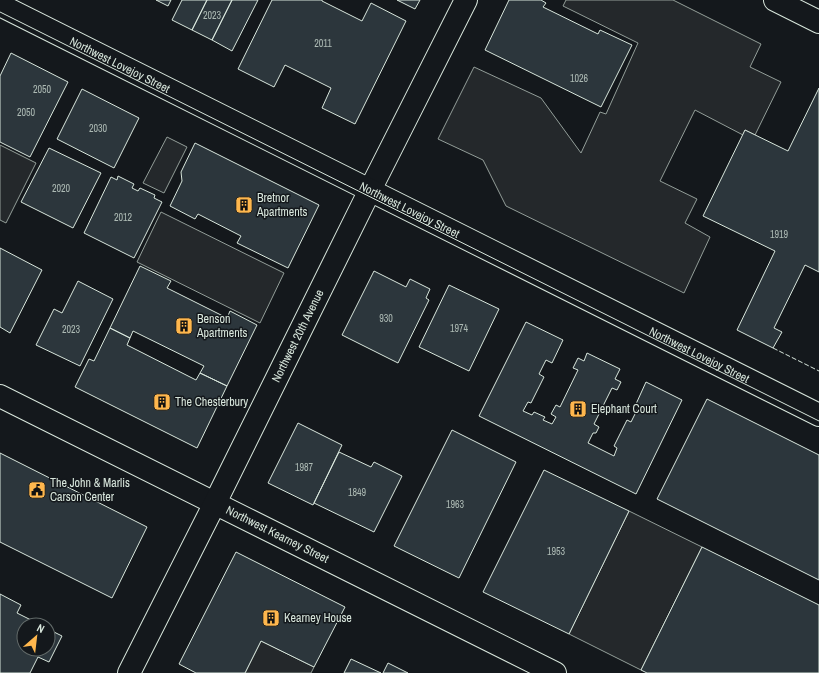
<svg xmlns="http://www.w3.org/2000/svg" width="819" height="673" font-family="'Archivo Narrow',sans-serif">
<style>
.parking{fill:#24282b;stroke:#939e99}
.building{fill:#2c363c;stroke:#d8e6dc}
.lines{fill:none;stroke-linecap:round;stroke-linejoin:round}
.minor-casing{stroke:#d8e6dc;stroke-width:24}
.major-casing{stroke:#d8e6dc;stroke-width:24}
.minor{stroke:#14181c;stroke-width:22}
.major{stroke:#14181c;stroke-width:22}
.tram{stroke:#d8e6dc;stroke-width:1}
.fence{stroke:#d8e6dc;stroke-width:1;stroke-dasharray:5 2;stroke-linecap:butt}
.labels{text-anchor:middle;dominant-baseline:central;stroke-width:3;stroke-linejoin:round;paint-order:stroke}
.number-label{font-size:10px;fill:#adbab4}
.street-label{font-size:12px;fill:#d8e6dc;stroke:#14181c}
.poi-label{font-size:12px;fill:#d8e6dc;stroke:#14181c;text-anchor:start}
</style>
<rect width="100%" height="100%" fill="#14181c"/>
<path class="parking" d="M 566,0 L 673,0 L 761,44 L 750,67 L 781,82 L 755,135 L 745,130 L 743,135 L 695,110 L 660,181 L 697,199 L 685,223 L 710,237 L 684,293 L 506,206 L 483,160 L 438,139 L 474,67 L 541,98 L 581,153 L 600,112 L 606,114 L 638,43 L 563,6 Z
M 167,137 L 187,147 L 164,193 L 143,183 Z
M 0,145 L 36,163 L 6,223 L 0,220 Z
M 161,212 L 284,273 L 260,323 L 137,262 Z
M 629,511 L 702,547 L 641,670 L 569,634 Z
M 261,641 L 314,667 L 311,673 L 245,673 Z"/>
<path class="building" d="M 156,0 L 171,0 L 168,6 Z
M 182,0 L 207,0 L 192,30 L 172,20 Z
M 207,0 L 232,0 L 212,40 L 192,30 Z
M 232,0 L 258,0 L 232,51 L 212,40 Z
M 272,0 L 322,0 L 322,1 L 362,21 L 371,3 L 406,21 L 355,124 L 322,108 L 331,88 L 285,65 L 274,87 L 238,69 Z
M 397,0 L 420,0 L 415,9 Z
M 509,0 L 541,0 L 546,3 L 543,7 L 598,34 L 600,30 L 632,45 L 601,107 L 485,50 Z
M 11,53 L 68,82 L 30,157 L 0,142 L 0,76 Z
M 819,88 L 819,272 L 805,265 L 774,328 L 782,332 L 773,348 L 737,330 L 775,251 L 703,216 L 745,130 L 788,151 Z
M 82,89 L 139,118 L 114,168 L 57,139 Z
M 195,143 L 319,205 L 288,268 L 237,243 L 241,236 L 198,214 L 195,219 L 170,206 L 182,181 L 181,172 Z
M 49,148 L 101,173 L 73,228 L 21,202 Z
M 118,176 L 134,184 L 132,188 L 138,191 L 140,188 L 155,195 L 154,198 L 162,202 L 134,258 L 84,233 L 111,177 L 117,180 Z
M 0,248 L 42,270 L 10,333 L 0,327 Z
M 140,266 L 171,281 L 167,288 L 227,318 L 230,311 L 257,325 L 227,386 L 200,373 L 204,366 L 133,331 L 130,338 L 110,328 Z
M 374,271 L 406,287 L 410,279 L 430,289 L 426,298 L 429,300 L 398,363 L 342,335 Z
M 78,281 L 113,299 L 80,366 L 36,345 L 54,309 L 62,313 Z
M 449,285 L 499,309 L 469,371 L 419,347 Z
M 526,322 L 563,340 L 552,363 L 546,360 L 539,374 L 544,377 L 531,403 L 528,402 L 523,411 L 532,415 L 534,412 L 545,417 L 543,420 L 552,424 L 556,417 L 551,414 L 556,405 L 560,407 L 578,370 L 573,368 L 578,358 L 584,361 L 587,353 L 620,369 L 615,379 L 621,382 L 617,390 L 612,388 L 594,424 L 599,427 L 596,433 L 593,433 L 588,443 L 614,456 L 617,448 L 614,446 L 627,420 L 631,422 L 639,406 L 636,404 L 646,382 L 682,400 L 636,494 L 479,416 Z
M 110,328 L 130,338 L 127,345 L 196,380 L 200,373 L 227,386 L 197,448 L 75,387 L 89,359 L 94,361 Z
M 707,399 L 819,455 L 819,580 L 657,499 Z
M 298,423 L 342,445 L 313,505 L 268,483 Z
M 452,430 L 516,462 L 459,578 L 394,546 Z
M 339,452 L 371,467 L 374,462 L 402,476 L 374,532 L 314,503 Z
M 0,453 L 147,527 L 112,598 L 0,542 Z
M 544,470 L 629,511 L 569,634 L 483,592 Z
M 702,547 L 819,605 L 819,673 L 647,673 L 641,670 Z
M 236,552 L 345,607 L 314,667 L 261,641 L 245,673 L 196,673 L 179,664 Z
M 0,594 L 21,605 L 17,613 L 41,625 L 24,625 L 24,649 L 48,649 L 48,629 L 62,636 L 49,662 L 38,657 L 30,673 L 0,673 Z
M 351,659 L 381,673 L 344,673 Z
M 388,663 L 408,673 L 383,673 Z"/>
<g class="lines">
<defs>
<g id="minor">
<path d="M 775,0 L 819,22"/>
<path id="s1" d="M 0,396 L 555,673"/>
<path id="s2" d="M 129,673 L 215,503 L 370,190 L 466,0"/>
</g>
<g id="major">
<path id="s3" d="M 0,5 L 819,415"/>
</g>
</defs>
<use href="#minor" class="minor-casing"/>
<use href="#major" class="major-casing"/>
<use href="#minor" class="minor"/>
<use href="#major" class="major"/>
<path class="tram" d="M 0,12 L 819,421"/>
<path class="fence" d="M 773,348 L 819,371"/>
</g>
<defs>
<symbol id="building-square" viewBox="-11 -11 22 22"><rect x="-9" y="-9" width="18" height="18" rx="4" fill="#ffb74d" stroke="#14181c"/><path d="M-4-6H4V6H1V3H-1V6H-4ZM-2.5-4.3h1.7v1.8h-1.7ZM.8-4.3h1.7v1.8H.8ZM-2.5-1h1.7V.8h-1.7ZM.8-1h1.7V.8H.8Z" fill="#111"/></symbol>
<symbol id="civic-square" viewBox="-11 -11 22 22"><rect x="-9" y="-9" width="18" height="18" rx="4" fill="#ffb74d" stroke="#14181c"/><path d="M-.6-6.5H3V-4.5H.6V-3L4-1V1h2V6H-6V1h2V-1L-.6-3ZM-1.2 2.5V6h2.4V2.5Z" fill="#111"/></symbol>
</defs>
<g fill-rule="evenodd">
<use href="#building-square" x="234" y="195" width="20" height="20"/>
<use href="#building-square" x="174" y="316" width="20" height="20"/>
<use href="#building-square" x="152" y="392" width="20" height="20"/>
<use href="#building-square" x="568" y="399" width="20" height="20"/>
<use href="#civic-square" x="27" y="480" width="20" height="20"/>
<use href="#building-square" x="261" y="608" width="20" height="20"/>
</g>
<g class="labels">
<g class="number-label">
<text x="212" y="15">2023</text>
<text x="323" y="43">2011</text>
<text x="579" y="78">1026</text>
<text x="42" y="89">2050</text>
<text x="26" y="112">2050</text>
<text x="98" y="128">2030</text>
<text x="61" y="188">2020</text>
<text x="123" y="217">2012</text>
<text x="779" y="234">1919</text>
<text x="386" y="318">930</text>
<text x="459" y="328">1974</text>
<text x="71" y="329">2023</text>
<text x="304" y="467">1987</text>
<text x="357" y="492">1849</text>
<text x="455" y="504">1963</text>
<text x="556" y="551">1953</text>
</g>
<g class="street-label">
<text stroke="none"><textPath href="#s3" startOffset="134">Northwest Lovejoy Street</textPath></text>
<text stroke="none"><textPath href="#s3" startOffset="458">Northwest Lovejoy Street</textPath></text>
<text stroke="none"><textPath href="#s2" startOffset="377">Northwest 20th Avenue</textPath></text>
<text stroke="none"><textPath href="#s3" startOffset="782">Northwest Lovejoy Street</textPath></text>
<text stroke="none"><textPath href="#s1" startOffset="310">Northwest Kearney Street</textPath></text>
</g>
<g class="poi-label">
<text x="257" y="198">Bretnor<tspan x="257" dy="14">Apartments</tspan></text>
<text x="197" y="319">Benson<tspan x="197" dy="14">Apartments</tspan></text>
<text x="175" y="402">The Chesterbury</text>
<text x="591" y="409">Elephant Court</text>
<text x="50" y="483">The John &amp; Marlis<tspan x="50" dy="14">Carson Center</tspan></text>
<text x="284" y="618">Kearney House</text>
</g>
</g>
<g transform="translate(36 637) rotate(28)"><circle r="19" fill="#14181c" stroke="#626a69"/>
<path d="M0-3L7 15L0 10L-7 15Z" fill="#ffb74d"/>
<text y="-6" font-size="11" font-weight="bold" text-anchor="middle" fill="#d8e6dc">N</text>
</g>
</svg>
